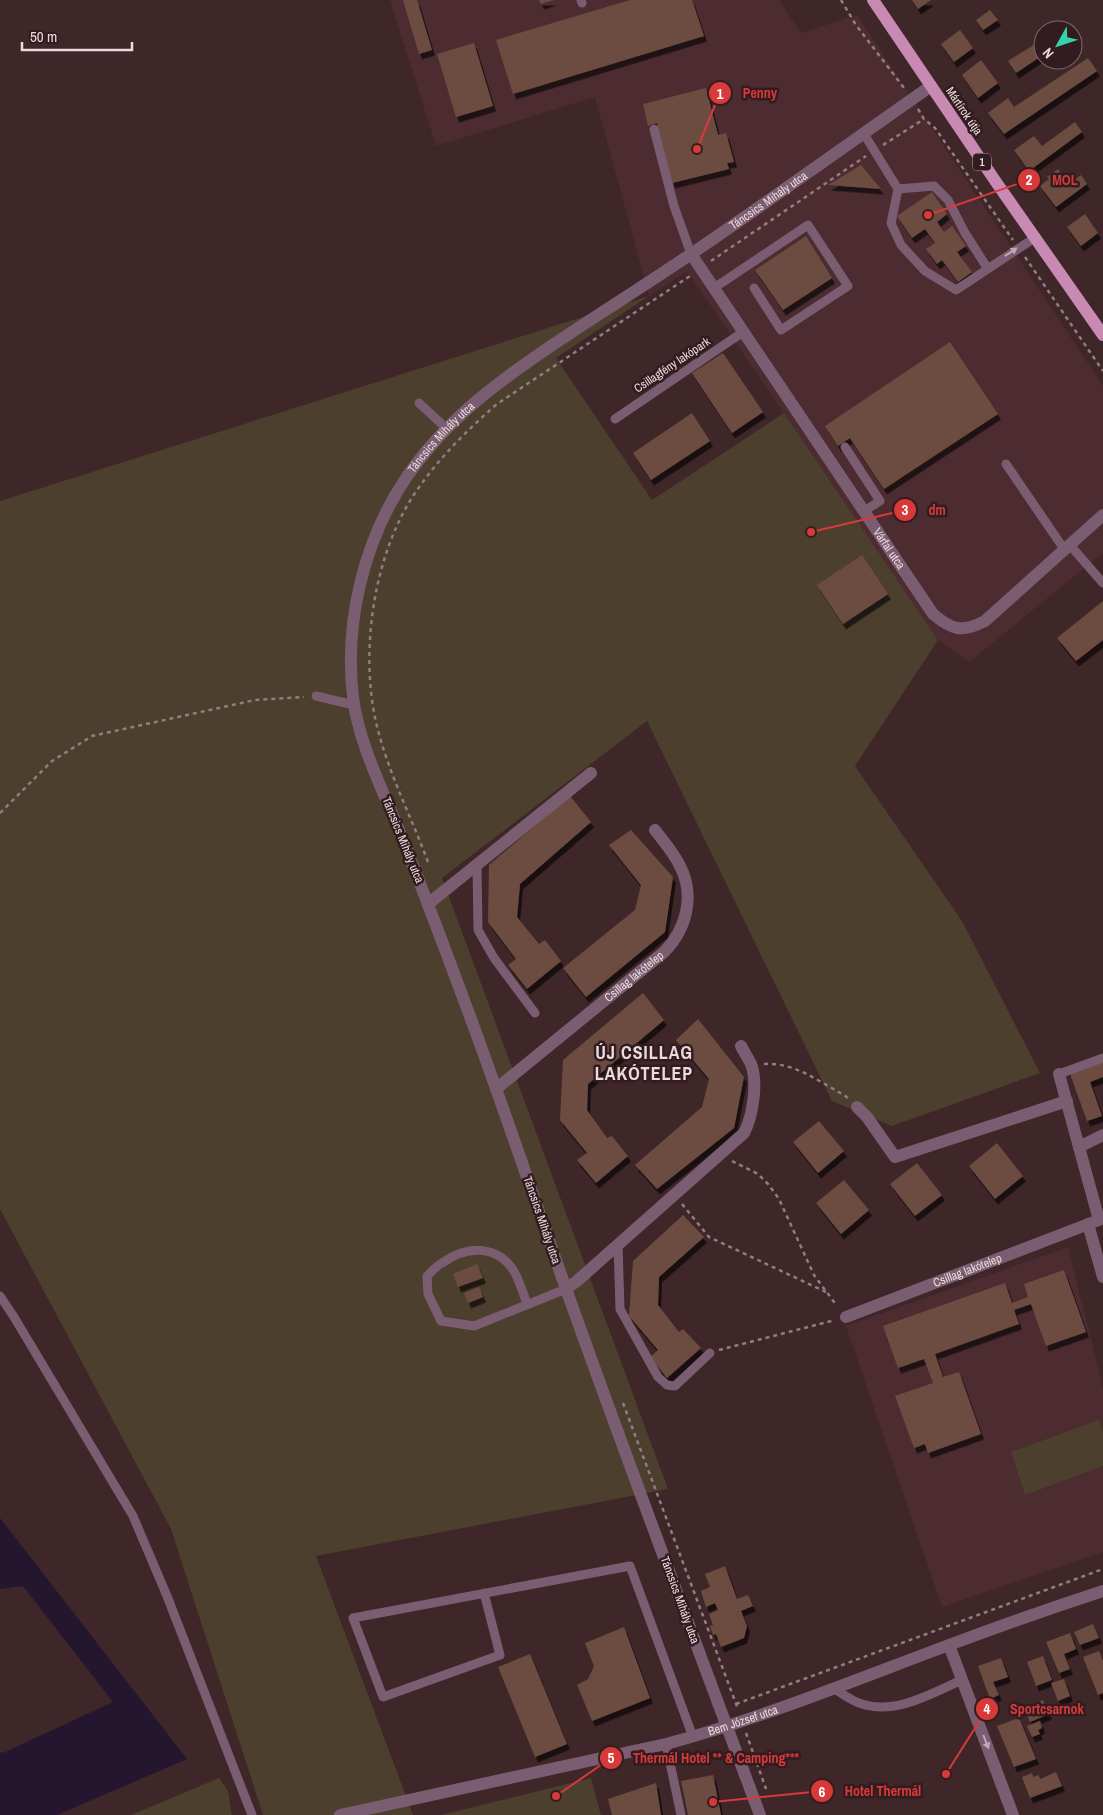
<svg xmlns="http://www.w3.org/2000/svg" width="1103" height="1815" font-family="'Archivo Narrow',sans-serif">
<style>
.built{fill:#4c2c31}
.green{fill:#4c3f2d}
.water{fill:#23162e}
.building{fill:#6c4c40;filter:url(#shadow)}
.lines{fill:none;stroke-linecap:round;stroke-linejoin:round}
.path{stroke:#927d80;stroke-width:2.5;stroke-dasharray:4 4;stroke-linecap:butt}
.lane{stroke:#7b5d71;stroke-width:9}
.street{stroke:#7b5d71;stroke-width:12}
.primary{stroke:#c88ab3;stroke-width:12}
.oneway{fill:#bfa9b2}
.labels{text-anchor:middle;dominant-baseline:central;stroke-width:5;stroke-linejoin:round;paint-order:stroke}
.shield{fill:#331c1f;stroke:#b4a2a4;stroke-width:1}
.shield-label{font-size:11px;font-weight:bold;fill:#ecdbdd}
.street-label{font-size:12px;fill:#ecdbdd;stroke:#331c1f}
.district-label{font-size:18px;font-weight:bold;letter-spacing:1px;fill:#ecdbdd;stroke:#331c1f}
.leader{fill:none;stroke:#d83a3a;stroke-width:2}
.callout-dot{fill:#d83a3a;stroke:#331c1f;stroke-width:2}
.mark-label{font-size:15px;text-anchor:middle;font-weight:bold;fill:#fff}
.callout-label{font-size:14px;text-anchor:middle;font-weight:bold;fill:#d83a3a;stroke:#331c1f;stroke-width:5;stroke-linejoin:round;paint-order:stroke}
</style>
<defs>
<filter id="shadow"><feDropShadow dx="3" dy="5.5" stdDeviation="0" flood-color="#0009"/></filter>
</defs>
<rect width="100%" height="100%" fill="#3e2629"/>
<path class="built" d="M 390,0 L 779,0 L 801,33 L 857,15 L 1103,386 L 1103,553 L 969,662 L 938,640 L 687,271 L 649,296 L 595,97 L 436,146 Z
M 1068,1247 L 1103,1388 L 1103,1552 L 942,1607 L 846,1326 Z"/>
<path class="green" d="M 649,296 L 556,358 L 652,500 L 784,413 L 938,640 L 855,766 L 962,921 L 1040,1073 L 892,1126 L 832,1101 L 647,721 L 442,878 L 668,1489 L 316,1556 L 413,1815 L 263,1815 L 171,1529 L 0,1209 L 0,501 Z
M 1099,1420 L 1103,1432 L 1103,1466 L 1025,1495 L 1011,1452 Z
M 219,1778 L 228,1791 L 232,1815 L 131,1815 Z
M 591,1778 L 601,1815 L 441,1815 Z"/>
<path class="water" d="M 0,1518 L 187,1759 L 57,1815 L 0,1815 L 0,1752 L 3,1753 L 113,1702 L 23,1586 L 0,1589 Z"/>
<path class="building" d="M 403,0 L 417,0 L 432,50 L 419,54 Z
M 539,0 L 554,0 L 541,4 Z
M 630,0 L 692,0 L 704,36 L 513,94 L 496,40 Z
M 912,0 L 931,0 L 918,9 Z
M 990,10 L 998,20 L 983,30 L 976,20 Z
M 960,30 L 973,48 L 954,62 L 941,44 Z
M 474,43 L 493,106 L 456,117 L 437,54 Z
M 1037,43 L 1043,55 L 1016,73 L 1008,61 Z
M 1088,58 L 1097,71 L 1004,134 L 988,113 L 1008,98 L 1014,107 Z
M 981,60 L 998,83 L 978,98 L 962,75 Z
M 706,88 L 718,135 L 726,133 L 734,162 L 727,163 L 729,169 L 672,183 L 657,123 L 648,126 L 643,104 Z
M 1075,122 L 1082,132 L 1029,171 L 1014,150 L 1034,136 L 1042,146 Z
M 861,165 L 881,189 L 828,185 Z
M 1058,169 L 1069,184 L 1081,175 L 1087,184 L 1056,207 L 1040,186 L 1049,179 L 1047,177 Z
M 932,192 L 947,214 L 937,222 L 944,232 L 952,226 L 966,246 L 957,252 L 972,272 L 958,282 L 942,260 L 937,264 L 926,249 L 935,243 L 925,229 L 912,238 L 897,216 Z
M 1085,214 L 1098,233 L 1081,246 L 1067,227 Z
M 806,236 L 832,278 L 783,310 L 755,270 Z
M 950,342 L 998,414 L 884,489 L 850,438 L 838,446 L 825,426 Z
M 723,353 L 763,412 L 732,433 L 692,373 Z
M 692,413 L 710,441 L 651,480 L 633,453 Z
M 862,555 L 888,594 L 843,624 L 817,585 Z
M 1103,601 L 1103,640 L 1076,661 L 1057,638 Z
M 570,796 L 591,822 L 520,884 L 517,917 L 539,944 L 545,940 L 561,961 L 527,989 L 508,965 L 516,959 L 488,922 L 489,865 Z
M 631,830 L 673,877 L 665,932 L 586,997 L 563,968 L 635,910 L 641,885 L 609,845 Z
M 643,993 L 664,1020 L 588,1084 L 587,1110 L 607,1138 L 612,1136 L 628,1156 L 596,1183 L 577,1160 L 587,1153 L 560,1120 L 563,1060 Z
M 698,1019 L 744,1077 L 734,1128 L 657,1189 L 635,1165 L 702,1107 L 709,1079 L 676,1040 Z
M 1103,1062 L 1103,1077 L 1090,1082 L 1102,1116 L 1087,1121 L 1070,1074 Z
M 819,1121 L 844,1151 L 818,1173 L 793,1142 Z
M 997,1143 L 1023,1176 L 995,1199 L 969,1166 Z
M 917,1163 L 942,1195 L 915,1216 L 890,1184 Z
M 844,1180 L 869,1210 L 841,1234 L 816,1203 Z
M 683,1215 L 704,1237 L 659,1277 L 658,1305 L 679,1332 L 683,1329 L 701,1348 L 667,1378 L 650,1357 L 658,1350 L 629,1316 L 633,1261 Z
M 477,1264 L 483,1278 L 458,1287 L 453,1274 Z
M 1064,1270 L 1086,1332 L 1046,1346 L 1031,1304 L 1014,1310 L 1019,1324 L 935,1354 L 943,1377 L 959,1372 L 981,1434 L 928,1453 L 925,1444 L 914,1448 L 895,1396 L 933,1383 L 924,1359 L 898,1368 L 883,1326 L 1005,1283 L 1012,1303 L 1028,1297 L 1024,1284 Z
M 479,1287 L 483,1297 L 468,1303 L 464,1293 Z
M 725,1566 L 737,1599 L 748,1595 L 753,1606 L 741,1611 L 747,1626 L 744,1638 L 721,1647 L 716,1634 L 713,1635 L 710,1626 L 713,1625 L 709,1614 L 718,1610 L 715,1603 L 706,1607 L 701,1591 L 710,1587 L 705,1574 Z
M 1093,1624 L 1099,1638 L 1080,1645 L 1074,1632 Z
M 624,1627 L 650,1698 L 592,1721 L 577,1685 L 588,1679 L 594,1666 L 585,1643 Z
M 1070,1633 L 1076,1649 L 1064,1654 L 1070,1669 L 1059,1673 L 1046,1642 Z
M 1099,1651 L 1103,1661 L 1103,1693 L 1098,1695 L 1083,1657 Z
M 530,1654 L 567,1744 L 535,1757 L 498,1667 Z
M 1043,1656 L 1052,1680 L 1036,1686 L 1027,1662 Z
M 1001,1658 L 1008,1677 L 993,1682 L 999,1695 L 990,1699 L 978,1666 Z
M 1064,1679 L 1070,1696 L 1058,1701 L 1051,1683 Z
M 1043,1700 L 1049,1714 L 1030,1722 L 1024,1708 Z
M 1019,1718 L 1036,1759 L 1014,1767 L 997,1726 Z
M 1040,1721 L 1042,1728 L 1038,1730 L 1040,1734 L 1032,1737 L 1027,1726 Z
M 1056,1772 L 1062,1786 L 1030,1798 L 1022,1777 L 1032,1773 L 1033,1777 L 1039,1775 L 1040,1779 Z
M 713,1775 L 721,1815 L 688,1815 L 681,1781 Z
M 656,1783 L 661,1815 L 612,1815 L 608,1799 Z"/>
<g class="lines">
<path class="path" d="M 841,0 L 856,25 L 904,88
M 918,109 L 924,119 L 935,128 L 1013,240
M 883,145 L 924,119
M 1025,257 L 1103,371
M 711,261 L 866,156
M 0,813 L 52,761 L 92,736 L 255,700 L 304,697
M 428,862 C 412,819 391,778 379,734 C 358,660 372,557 415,493 C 438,459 466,431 497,404 L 690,276
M 764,1064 C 794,1062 818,1081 844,1095 L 849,1099
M 732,1161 L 758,1174 L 768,1184 L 779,1199 L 814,1275 L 837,1306
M 682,1204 L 709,1237 L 826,1292
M 719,1350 L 835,1320
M 623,1403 L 738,1709
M 736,1704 L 1103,1569
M 746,1733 L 766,1789"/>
<path class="lane" d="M 581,0 L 582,3
M 654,129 L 674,206 L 691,254
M 864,134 L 898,189 L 891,223 L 901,245 L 925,271 L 956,290 L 1036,237
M 898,189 L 934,186 L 948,200 L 965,233 L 988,269
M 714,288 L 808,225 L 848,286 L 781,330 L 754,288
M 419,403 L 446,428
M 615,419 L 743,332
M 845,447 L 880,501 L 864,511
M 1006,464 L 1064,549
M 1069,544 L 1103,583
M 316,696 L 354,705
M 477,866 L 478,930 L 494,958 L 535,1013
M 1059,1074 L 1103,1058
M 618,1245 L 620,1309 L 658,1377 L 667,1385 L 675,1386 L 710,1353
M 0,1296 L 14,1317 L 133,1516 L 167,1596 L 252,1815
M 527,1304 C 524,1295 520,1284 516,1275 C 500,1244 468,1245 442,1263 C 436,1266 432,1272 427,1276 L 428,1294 L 441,1321 L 474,1326 L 566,1289
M 484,1593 L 500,1655 L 383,1697 L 353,1618 L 630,1566 L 693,1737
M 835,1689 C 844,1695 852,1701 862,1704 C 896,1715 932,1693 962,1680
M 666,1744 L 681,1815"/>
<g class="street">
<path id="s1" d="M 691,254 L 933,614 C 952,630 962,633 985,621 L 1103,515"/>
<path d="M 428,904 L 591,773"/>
<path id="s2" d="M 496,1089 L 664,952 C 687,929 695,895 680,866 C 674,853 664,842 655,830"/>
<path d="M 857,1107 L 867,1117 L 895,1157 L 1067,1101"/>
<path d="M 1079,1147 L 1103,1135"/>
<path d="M 1088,1224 L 1103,1277"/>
<path d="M 566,1289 L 577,1281 L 744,1133 C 753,1116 758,1082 751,1064 C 748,1058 744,1052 741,1046"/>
<path id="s3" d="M 846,1317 L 1099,1220 L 1059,1074"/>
<path d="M 949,1645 L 1013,1815"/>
<path id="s4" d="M 340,1815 L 666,1744 C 763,1718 855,1680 949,1645 C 1000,1626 1051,1608 1103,1591"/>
<path id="s5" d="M 760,1815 C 694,1639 628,1463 565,1286 C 535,1201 506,1115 475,1030 C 451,965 427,900 401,835 C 383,790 359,745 353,697 C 344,623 364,540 406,478 C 448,416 507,375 569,334 C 610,307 651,281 691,254 C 772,199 851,142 931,86"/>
</g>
<path class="primary" d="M 873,0 L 996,182 L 1103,335"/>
</g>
<defs><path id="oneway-solid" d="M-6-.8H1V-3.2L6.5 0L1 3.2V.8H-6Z" transform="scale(1.25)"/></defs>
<g class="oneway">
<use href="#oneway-solid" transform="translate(1011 252) rotate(-34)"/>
<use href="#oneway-solid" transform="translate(986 1742) rotate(69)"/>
</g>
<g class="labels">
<rect class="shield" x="973" y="153.5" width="18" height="17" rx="4"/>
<g class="shield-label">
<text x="982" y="162">1</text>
</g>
<g class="street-label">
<text transform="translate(964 111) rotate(56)">Mártírok útja</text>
<text stroke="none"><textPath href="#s5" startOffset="1879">Táncsics Mihály utca</textPath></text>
<text transform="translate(672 365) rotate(-34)">Csillagfény lakópark</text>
<text stroke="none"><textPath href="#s5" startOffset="1474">Táncsics Mihály utca</textPath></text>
<text stroke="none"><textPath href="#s1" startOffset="355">Várfal utca</textPath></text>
<text transform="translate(403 840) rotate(68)">Táncsics Mihály utca</text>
<text stroke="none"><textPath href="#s2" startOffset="178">Csillag lakótelep</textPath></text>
<text transform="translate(542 1220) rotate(71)">Táncsics Mihály utca</text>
<text stroke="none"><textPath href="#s3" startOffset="130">Csillag lakótelep</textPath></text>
<text transform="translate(680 1600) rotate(70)">Táncsics Mihály utca</text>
<text stroke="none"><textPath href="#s4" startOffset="414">Bem József utca</textPath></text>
</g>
<g class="district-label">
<text x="644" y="1052">ÚJ CSILLAG<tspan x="644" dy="21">LAKÓTELEP</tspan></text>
</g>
</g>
<path class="leader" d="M697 149L720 93M928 215L1029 180M811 532L905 510M946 1774L987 1709M556 1796L611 1758M713 1802L822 1791"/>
<g class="callout-dot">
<circle cx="697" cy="149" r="5"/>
<circle cx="928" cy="215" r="5"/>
<circle cx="811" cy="532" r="5"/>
<circle cx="946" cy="1774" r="5"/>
<circle cx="556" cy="1796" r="5"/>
<circle cx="713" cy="1802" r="5"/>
<circle cx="720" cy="93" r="12"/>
<circle cx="1029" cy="180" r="12"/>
<circle cx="905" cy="510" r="12"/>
<circle cx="987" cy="1709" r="12"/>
<circle cx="611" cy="1758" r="12"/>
<circle cx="822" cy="1791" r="12"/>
</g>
<g class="mark-label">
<text x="720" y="99">1</text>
<text x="1029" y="185">2</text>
<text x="905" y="515">3</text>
<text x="987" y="1714">4</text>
<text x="611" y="1763">5</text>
<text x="822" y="1797">6</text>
</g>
<g class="callout-label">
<text x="760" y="98">Penny</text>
<text x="1065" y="185">MOL</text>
<text x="937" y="515">dm</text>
<text x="1047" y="1714">Sportcsarnok</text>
<text x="716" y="1763">Thermál Hotel ** &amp; Camping***</text>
<text x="883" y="1796">Hotel Thermál</text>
</g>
<g transform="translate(1058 45) rotate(230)"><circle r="24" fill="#331c1f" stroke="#7d686b"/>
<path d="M0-4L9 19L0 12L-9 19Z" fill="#33d4a8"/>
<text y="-8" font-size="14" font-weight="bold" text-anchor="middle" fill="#ecdbdd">N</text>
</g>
<path d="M22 42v8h110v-8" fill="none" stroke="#ecdbdd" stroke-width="2.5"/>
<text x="30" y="42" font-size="15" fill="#ecdbdd" stroke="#331c1f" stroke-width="4" paint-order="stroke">50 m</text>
</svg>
